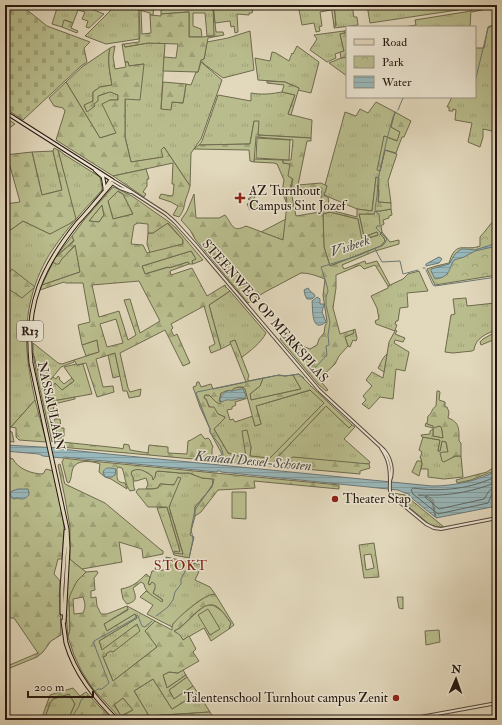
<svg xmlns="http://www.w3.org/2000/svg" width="502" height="725" font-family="'IM FELL Double Pica',serif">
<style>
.grass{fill:url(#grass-tufts);stroke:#6f6a4e;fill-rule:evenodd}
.forest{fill:url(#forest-firs);stroke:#6f6a4e;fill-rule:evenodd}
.cemetery{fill:url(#cemetery-stones);stroke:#6f6a4e}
.park{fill:url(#park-crowns);stroke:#6f6a4e}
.garden{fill:#b9bd8d;stroke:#6f6a4e}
.water{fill:url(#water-rules);stroke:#6b7776}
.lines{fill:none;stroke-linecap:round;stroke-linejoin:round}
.shore{stroke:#5f6764;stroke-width:1}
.stream{stroke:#6b7776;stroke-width:1}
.tertiary-casing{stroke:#54463a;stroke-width:4}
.secondary-casing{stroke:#25160e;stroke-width:4.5}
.primary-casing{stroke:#25160e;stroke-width:5}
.tertiary{stroke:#ece6d3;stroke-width:2}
.secondary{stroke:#ece6d3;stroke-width:2.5}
.primary{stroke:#e2d8bc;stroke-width:3}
.poi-dot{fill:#8f2418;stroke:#ece6d3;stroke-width:1.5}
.labels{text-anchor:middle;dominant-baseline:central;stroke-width:3;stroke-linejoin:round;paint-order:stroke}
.shield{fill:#ece6d3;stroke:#615449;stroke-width:1}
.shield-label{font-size:12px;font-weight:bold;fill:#25160e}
.poi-label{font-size:13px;fill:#25160e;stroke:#ece6d3;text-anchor:start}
.street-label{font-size:13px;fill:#25160e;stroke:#ece6d3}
.water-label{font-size:14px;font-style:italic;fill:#4e4f4b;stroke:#ece6d3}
.neighbourhood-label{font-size:14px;letter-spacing:1px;fill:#7a1f14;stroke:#ece6d3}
</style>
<defs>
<pattern id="grass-tufts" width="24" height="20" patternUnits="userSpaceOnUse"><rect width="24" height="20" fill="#b9bd8d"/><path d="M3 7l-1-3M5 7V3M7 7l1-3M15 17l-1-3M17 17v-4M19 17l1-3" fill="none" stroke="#9fa278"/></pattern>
<pattern id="forest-firs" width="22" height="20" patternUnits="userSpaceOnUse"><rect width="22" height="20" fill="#b9bd8d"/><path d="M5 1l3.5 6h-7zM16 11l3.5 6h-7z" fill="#9fa278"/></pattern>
<pattern id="cemetery-stones" width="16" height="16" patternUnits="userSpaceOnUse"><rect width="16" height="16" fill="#b9bd8d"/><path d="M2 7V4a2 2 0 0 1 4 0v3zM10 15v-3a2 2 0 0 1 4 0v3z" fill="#9fa278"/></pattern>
<pattern id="park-crowns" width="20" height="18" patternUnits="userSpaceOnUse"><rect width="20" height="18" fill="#b9bd8d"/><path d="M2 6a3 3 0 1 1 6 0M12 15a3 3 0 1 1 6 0" fill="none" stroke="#9fa278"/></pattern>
<pattern id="water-rules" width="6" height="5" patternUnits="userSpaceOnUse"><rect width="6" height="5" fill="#99b8bb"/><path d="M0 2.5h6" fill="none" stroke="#849da0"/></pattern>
</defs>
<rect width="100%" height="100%" fill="#e2d8bc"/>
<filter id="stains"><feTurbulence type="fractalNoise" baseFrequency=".005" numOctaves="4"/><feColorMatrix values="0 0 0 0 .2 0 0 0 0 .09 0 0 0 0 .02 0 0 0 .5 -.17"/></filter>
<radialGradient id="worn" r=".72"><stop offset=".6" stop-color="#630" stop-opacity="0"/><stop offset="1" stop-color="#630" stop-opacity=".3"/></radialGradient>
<path class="grass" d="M 58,5 L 84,5 L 84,6 L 104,14 L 89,28 L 86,27 L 88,21 L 82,19 L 85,12 L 78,10 L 73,23 L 65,20 L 62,27 L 52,24 Z
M 116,5 L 154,5 L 153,15 L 150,15 L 150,13 L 139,10 L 139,39 L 106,44 L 85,36 Z
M 172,5 L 254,5 L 252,13 L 249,13 L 249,15 L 237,14 L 238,32 L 235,33 L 234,26 L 231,27 L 230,21 L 215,23 L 213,6 L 215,36 L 207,36 L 205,13 L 193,13 L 193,26 L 201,29 L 202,37 L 189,37 L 189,12 L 161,14 L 161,9 L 172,9 Z
M 298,5 L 331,5 L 331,10 L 320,12 L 322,26 L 319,27 L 320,31 L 316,32 L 314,23 L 302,25 Z
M 334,5 L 352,5 L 354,17 L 357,17 L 358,25 L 334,28 L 334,26 L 336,25 Z
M 367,5 L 482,5 L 482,6 L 471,8 L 370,23 Z
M 471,11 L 470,27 L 403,27 L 416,25 L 415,20 Z
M 497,23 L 497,132 L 483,129 L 483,137 L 480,147 L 468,142 L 472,123 L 455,120 L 456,110 L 453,109 L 453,111 L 449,111 L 449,107 L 447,107 L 452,97 L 475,97 L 475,48 L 484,48 L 488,27 Z
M 250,31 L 254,70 L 223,78 L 204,64 L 201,60 L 204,59 L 207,42 L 228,38 Z
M 344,31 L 345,33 L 340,34 L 344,51 L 335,54 L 336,58 L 327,62 L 310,50 L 317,39 L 314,35 Z
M 148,43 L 165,43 L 161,109 L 172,102 L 183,103 L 186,84 L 191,85 L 196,72 L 198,72 L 201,62 L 222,80 L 201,139 L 191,153 L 190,186 L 164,147 L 164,157 L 131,162 L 125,137 L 125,99 L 144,64 L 129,66 L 128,62 L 125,62 L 122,44 L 124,44 L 125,47 Z
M 297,46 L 319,62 L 311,93 L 298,90 L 299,88 L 285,82 L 258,80 L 255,58 L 270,61 L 272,52 L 276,53 L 289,61 L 292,53 L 293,54 Z
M 110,48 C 107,60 110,73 112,85 L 100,87 L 93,92 L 93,101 L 84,106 L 87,111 L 94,104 L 98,96 L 111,91 L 118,95 L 118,100 L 110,100 L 116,133 L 100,138 L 66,82 L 82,67 Z
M 347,57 L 347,76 L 329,63 L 341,58 Z
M 282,92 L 295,95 L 288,114 L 312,120 L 311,138 L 258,135 L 254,121 L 250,144 L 199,145 L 202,141 L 218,95 L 251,101 L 251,93 C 262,95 271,94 282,92 Z
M 376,102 L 395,112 L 391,127 L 400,132 L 398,141 L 384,136 L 380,171 L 385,150 L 397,154 L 388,181 L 391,203 L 378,202 L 379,191 L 376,177 L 372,211 L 357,209 L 324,195 L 327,186 L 325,185 L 345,112 L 356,116 L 360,109 L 368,113 Z
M 58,150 L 60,151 L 65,155 L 100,177 L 102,187 L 102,190 C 85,209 67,228 53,249 C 33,278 24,316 27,351 C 28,368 32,384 35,400 L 11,427 L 5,426 L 5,420 C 11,413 6,409 5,400 C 5,374 5,348 5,322 L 6,320 L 5,319 L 5,297 L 10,289 L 5,279 L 5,234 L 23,221 L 50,234 L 75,219 Z
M 53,151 L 62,190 L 42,195 L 32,152 Z
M 254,159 L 283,160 L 283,163 L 290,164 C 293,178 294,182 286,195 L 287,204 L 282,192 L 284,180 L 277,164 L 274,163 L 254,162 Z
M 117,191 L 123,194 L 133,214 L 113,219 L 108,201 Z
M 254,195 L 255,197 L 254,198 L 259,207 L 257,208 L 256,207 L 250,210 L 247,204 L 251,202 L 252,201 L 248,199 Z
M 102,205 L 104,215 L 99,222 L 89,221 Z
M 391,209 L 392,215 L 389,216 L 389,218 L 383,220 L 384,224 L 381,226 L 382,232 L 380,234 L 384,238 L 385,241 L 381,246 L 330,266 L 324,247 L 323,214 L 330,212 L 358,219 L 363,240 L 378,235 L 377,232 L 364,237 L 359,214 L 374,214 L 374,211 L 380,211 Z
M 286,219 L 283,240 L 261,232 Z
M 167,223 L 183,240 L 183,244 L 150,253 L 147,244 L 148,233 L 153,233 Z
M 72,236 L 74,240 L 55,258 Z
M 76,245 L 80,272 L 42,285 L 53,262 L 56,264 Z
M 191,251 L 197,259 L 192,261 L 193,264 L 189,264 L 188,262 L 169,268 L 168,267 L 145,274 L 142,266 Z
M 419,271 L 428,291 L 407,293 L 408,307 L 400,308 L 398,321 L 396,321 L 395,324 L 397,325 L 395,330 L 397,331 L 395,334 L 405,338 L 403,342 L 395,340 L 394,343 L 409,352 L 405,371 L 396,369 L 393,399 L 380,397 L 369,409 L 362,404 L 366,400 L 363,396 L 372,386 L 366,380 L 372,372 L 383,378 L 389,342 L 395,331 L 376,324 L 375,321 L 379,319 L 377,308 L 371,296 L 388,288 L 388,286 L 403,279 L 408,274 Z
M 230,291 L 266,333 C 261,343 250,351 241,358 L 235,340 L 230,342 L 231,344 L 221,349 L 209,305 Z
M 466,298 L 467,306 L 495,303 L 497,311 L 497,330 C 487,333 475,338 474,350 L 472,351 L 453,353 L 445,352 L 451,315 L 455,314 L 453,299 Z
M 355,329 L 357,338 L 356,341 L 353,340 L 350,347 L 348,346 L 345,337 L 354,333 L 353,330 Z
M 97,340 L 99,352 L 86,356 L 82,345 Z
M 33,343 L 58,363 L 62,364 L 74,360 L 74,362 L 61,367 L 43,389 L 33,353 Z
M 115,353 L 120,376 L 113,378 L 108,355 Z
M 76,364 L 77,365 L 83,364 L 92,394 L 53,401 L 48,393 L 55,383 L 62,390 L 74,381 L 64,367 Z
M 279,375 L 285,376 L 293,375 L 301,389 L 251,400 L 250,394 L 260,386 L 263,378 Z
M 238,387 C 247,387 246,391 248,398 L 235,402 L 236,405 L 232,407 L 232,409 L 227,410 L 230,420 L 233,419 L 235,422 L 253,416 L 255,426 L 261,424 L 256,406 L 311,390 L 324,403 L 270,459 L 250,456 L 251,447 L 246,458 L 228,453 L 214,429 L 224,419 L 225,417 C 214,413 210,410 206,399 L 204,398 L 204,396 L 205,395 L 209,395 L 216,402 L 219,401 L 221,393 L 226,390 Z
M 326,406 L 349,428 L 352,425 L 355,427 L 344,439 L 370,462 L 369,464 L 288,463 L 274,461 Z
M 426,423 L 433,426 L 441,426 L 442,430 L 443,438 L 433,436 L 433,428 L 425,426 Z
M 423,437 L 440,440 L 438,451 L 440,451 L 442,441 L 446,442 L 448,452 L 444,461 L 456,456 L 461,456 L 463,477 L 444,479 L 428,477 L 428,469 L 421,469 L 422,464 L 421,458 L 420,458 L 422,452 L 419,450 Z
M 136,469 L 141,469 L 155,477 L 156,472 L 158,471 L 180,473 L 189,473 L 202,478 L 214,479 L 212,487 L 195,507 L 195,516 L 190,535 L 194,537 L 189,558 L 174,555 L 157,508 L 167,507 L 180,551 L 179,552 L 183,554 L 169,507 L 175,485 L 160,484 L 158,488 L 152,489 L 146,489 L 148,484 L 146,478 L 136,481 L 134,481 L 133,477 L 131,474 L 132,471 Z
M 392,493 L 405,495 L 444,527 L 437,527 L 429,524 Z
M 374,543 L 379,577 L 364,578 L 359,545 ZM 371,554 L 374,568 L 366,570 L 364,555 Z
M 166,557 L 202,565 L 195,580 L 210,587 L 215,594 C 199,597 186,612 174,623 L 172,627 L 147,614 L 153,605 L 140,597 L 146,591 L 163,600 L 153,593 L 155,588 L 148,584 L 152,571 L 163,570 L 168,569 Z
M 68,559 L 70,559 L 86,572 L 83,576 L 69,600 L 70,630 L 68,637 L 66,615 L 65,613 Z
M 206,605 L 213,605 L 222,611 L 231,623 L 229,629 L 211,641 L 204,628 L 183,640 L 174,631 L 180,628 L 197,612 Z
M 127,606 L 155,621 L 147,629 L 157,647 L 113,681 L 103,657 L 107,653 L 111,650 L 113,652 L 137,625 L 102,650 L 99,641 L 137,618 L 135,614 L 107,631 L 104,624 L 128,610 Z
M 439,630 L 440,642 L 426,645 L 425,631 Z
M 183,670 L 186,675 L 167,688 L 163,675 L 169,672 L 178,673 Z
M 187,677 L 193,686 L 174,699 L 169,690 Z
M 153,679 L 172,709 L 198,693 L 210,712 L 149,716 L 134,691 Z
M 69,694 L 75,704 L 68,720 L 44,720 L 50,703 L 53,699 Z
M 123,698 L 133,710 L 121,716 L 114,704 Z"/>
<path class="forest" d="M 213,5 L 216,32 L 223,32 L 224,35 L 208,38 L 204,59 L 201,60 L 198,72 L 163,71 L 164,57 L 176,58 L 178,44 L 148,43 L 125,47 L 124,44 L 139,42 L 140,34 L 139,10 L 141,10 L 142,34 L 151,33 L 150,15 L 161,16 L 161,14 L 189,12 L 189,37 L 202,37 L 214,36 Z
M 331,5 L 334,5 L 336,26 L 334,26 Z
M 482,5 L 497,5 L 497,7 L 472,12 L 471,8 L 482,6 Z
M 64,20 L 73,23 L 71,28 L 78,31 L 77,33 L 62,27 Z
M 347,30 L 347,57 L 341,58 L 340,52 L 344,51 L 340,34 L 345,33 L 344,31 Z
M 115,46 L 113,57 L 115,69 L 126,67 L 125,62 L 128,62 L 129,66 L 144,64 L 140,100 L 125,99 L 125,137 L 131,162 L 163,157 L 161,150 L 164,147 L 190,186 C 189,192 186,197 185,202 C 184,208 183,212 179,217 L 173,215 L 178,206 L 171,202 L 159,198 L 161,194 L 171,196 L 173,195 L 174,184 L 172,184 L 173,163 L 113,176 L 56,140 L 65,111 L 63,108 L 54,106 L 49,98 L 66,82 L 100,138 L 116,133 L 102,104 L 110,100 L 118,100 L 118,95 L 110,92 L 98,96 L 98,101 L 94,104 L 95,106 L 87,112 L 84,105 L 93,101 L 93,92 L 100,87 L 112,85 C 110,73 107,60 110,48 Z
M 267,81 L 285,82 L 299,88 L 291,115 L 288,114 L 295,95 L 282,92 L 284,85 L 267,83 Z
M 163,82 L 186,84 L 183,103 L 172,102 L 171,110 L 161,109 Z
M 395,112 L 411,121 L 404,137 L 402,137 L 396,153 L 385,150 L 380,171 L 377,170 L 384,136 L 397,141 L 400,132 L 391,127 Z
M 5,117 L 15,124 L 5,131 Z
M 254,121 L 259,121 L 258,135 L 311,138 L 311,141 L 307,141 L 298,185 L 321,183 L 327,186 L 324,195 L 328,197 L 330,210 L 357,217 L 357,209 L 372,211 L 376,177 L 379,178 L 378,202 L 391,203 L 391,209 L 380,211 L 375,211 L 374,214 L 359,214 L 364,237 L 377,232 L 378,235 L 362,240 L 358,219 L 330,212 L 323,214 L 324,247 L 330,266 L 381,246 L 385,241 L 384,238 L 380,234 L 382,232 L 390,242 L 399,240 L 399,244 L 375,251 L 342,265 L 344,269 L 365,261 L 366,264 L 377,261 L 390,285 L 388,286 L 375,265 L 364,269 L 360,265 L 336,275 L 336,288 L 333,308 L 340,334 L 353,330 L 354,333 L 345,337 L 348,346 L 339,356 L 335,364 L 319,379 L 328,390 L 326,391 L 318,384 L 280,339 L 287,331 L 296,341 L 300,342 L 305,347 L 310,349 L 317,345 L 319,339 L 324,333 L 325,326 L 327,322 L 323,295 L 325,279 C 317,276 310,273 301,273 L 265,292 L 248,303 L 195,239 L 190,230 L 181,220 L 187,211 L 194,194 L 196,218 L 219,218 L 225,215 C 233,225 232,233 246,226 L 283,240 L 287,204 L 286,195 L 289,190 L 293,192 L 292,196 L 296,216 L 320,212 L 322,188 L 296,191 L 291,188 L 293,179 L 288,176 L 290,164 L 283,163 L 283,160 L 291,160 L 293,140 L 256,137 L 254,162 L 250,161 L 249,150 L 194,149 L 199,145 L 250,144 Z
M 54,148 L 58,150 L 76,219 L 71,223 L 50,234 L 23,221 L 5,234 L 5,204 L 20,202 L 8,159 L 5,159 L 5,155 L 32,152 L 42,195 L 62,190 L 53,151 Z
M 114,187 L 132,196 L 169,222 L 176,228 L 203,260 L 193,264 L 192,261 L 196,259 L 191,251 L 142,266 L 145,274 L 169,267 L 169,268 L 188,262 L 189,264 L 170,271 L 171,275 L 192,268 L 207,296 L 225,285 L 226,286 L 225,287 L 226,287 L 230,291 L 209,305 L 221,349 L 211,353 L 209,347 L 215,344 L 204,306 L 171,324 L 173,328 L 171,330 L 174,336 L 177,334 L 190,363 L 183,366 L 165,330 L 120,353 L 128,388 L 130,392 L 141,389 L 140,396 L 129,398 L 127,391 L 123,391 L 115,353 L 96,359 L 103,387 L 113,386 L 114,392 L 97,397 L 86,363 L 77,365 L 74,360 L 99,352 L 97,340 L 82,345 L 78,325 L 90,322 L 83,283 L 66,283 L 64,282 L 40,290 L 42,285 L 80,272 L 75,245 L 61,260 L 59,264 L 56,264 L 53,262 L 55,258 L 74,241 L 72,236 L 84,220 L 112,188 ZM 118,191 L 123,194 L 133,214 L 113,219 L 108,201 ZM 102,205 L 104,215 L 99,222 L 89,221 ZM 138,223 L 148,224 L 148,233 L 153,233 L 168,223 L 183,240 L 183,244 L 147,253 L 143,245 L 131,244 L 134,225 ZM 139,281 L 160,321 L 140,333 L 130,299 L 124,300 L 136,335 L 128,340 L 119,311 L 99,317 L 92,285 ZM 116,319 L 123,343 L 107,347 L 100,324 Z
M 12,269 L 35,287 L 22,298 L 10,290 L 5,297 L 5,279 Z
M 235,340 L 249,376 L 248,378 L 248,381 L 263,378 L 260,386 L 250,394 L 251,400 L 301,389 L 293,375 L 299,374 L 311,386 L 352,425 L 349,428 L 326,406 L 274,461 L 288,463 L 288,460 L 293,457 L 369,464 L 370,468 L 360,471 L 360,474 L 60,447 L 54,420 L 55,419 L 60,419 L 61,428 L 64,428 L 64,436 L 61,436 L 62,442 L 119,448 L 123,449 L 124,444 L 129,445 L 130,450 L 148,453 L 149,445 L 168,447 L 168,453 L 187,454 L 188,441 L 191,440 L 201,434 L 205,439 L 208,438 L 210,440 L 213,447 L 212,449 L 212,456 L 220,456 L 222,454 L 210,432 L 210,429 L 200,407 L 193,387 L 196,386 L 197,382 L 199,382 L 201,387 L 211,384 L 213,389 L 246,382 L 230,342 ZM 238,387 L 243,387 L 245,389 L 255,426 L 261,424 L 256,406 L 310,390 L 324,403 L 270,458 L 250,456 L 251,447 L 247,430 L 242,431 L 246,457 L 233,455 L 228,453 L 214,429 L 224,419 L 225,417 L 218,414 L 214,407 L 209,407 L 206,399 L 204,398 L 204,397 L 205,395 L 209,395 L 216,402 L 220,404 L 221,402 L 219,401 L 221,393 C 225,392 228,389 232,391 L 233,389 Z
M 33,353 L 43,389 L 53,377 L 56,379 L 58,376 L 60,378 L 59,379 L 64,384 L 72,378 L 74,381 L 62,390 L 55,383 L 48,393 L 49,396 L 53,401 L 75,397 L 75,399 L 54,404 L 53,413 L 51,413 L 45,392 L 43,390 L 55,439 L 52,442 L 36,372 Z
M 387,354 L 384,372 L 378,368 C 381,363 382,358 387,354 Z
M 437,391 L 439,391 L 440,392 L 439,400 L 445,402 L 445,407 L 447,407 L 449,412 L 448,418 C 460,422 459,430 459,441 L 461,443 L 461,456 L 455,456 L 444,462 L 442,461 L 440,453 L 443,452 L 448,452 L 446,442 L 442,441 L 440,451 L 438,451 L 440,440 L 422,437 L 421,435 L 430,434 L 430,431 L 433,429 L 433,436 L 443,438 L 442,430 L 441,427 L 439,426 L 434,428 L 433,426 L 427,424 L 428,416 C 432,414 431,409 436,406 Z
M 35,400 L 45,437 L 46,442 L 19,440 L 16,437 L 16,428 L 11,427 Z
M 5,430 L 12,432 L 14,442 L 5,441 Z
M 10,458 L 13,459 C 18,469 32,474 43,474 L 46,469 L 53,471 L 62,511 L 64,528 L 62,559 L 58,559 L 54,574 L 60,581 L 60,602 L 61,635 L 51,641 L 43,652 L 37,657 L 5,670 L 5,667 L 38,653 L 14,618 L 5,618 L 5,468 Z
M 64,458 L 70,459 L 339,485 L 339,489 L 254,481 L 255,488 L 218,490 L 201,512 L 195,516 L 195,507 L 212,487 L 213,479 L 202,478 L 189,473 L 180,473 L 158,471 L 156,472 L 155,477 L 153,480 L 152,476 C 146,472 140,467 132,471 L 131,474 C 135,479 132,484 135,490 L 130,491 C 125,485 125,475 122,468 L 118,467 C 116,471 117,467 117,473 C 117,480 117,482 125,483 L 127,489 L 111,479 L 105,477 L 99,472 L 100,464 C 93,461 77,459 73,468 C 71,473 72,478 69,483 L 67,482 L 62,462 Z
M 417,461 L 421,461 L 422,464 L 419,476 L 412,472 Z
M 60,464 L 63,475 L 64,481 L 65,484 L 105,503 L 160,549 L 163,551 L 163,554 L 143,558 L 142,549 L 119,542 L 122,562 L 82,569 L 71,560 L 70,559 L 70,527 L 65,498 L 58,465 Z
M 497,465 L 497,469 L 494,471 L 471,480 L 457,483 L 456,480 L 487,472 Z
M 178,477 L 181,478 L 169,507 L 183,554 L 174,553 L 174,551 L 179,552 L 180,551 L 167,507 L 148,507 L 136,492 L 138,489 L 152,489 L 158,488 L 160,484 L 174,485 Z
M 97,571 L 98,573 L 94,578 L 95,590 L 91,591 L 91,598 L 96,597 L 97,606 L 101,614 L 107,614 L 127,606 L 128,609 L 104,624 L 107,631 L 135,614 L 137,618 L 99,641 L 102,650 L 137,624 L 140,631 L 113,652 L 111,651 L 107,653 L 106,656 L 103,657 L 113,681 L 157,647 L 145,631 L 155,621 L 172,630 C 172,627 172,627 173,624 C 178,617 200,599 208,596 C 209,595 214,594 215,594 L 234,625 L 229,629 L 231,623 C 227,618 220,606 213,605 C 202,603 190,619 182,626 C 180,628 177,629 174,631 L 180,635 L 183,640 L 189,636 L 196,649 L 193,652 L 199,661 L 178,673 L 169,672 L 163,675 L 167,688 L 186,675 L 187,677 L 169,690 L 174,699 L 193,686 L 198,693 L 172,709 L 153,679 L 134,691 L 149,716 L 210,712 L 214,719 L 178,720 L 122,720 L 93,689 L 82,672 L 74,655 L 68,637 L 70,630 L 69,599 L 70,595 L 77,581 L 86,572 ZM 83,597 C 85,603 86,607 83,613 L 74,614 L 73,599 ZM 123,698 L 133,710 L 121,716 L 114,705 Z
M 146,574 L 150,577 L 148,584 L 150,585 L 151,583 L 152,582 L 155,584 L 155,588 L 153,593 L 163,600 L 162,602 C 155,597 145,593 144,584 L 141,582 L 133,588 C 136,597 138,601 127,604 L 123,599 L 121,589 C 133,587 138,582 146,574 Z
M 73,688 L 80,696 L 86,692 L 112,720 L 68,720 L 75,704 L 69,694 L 53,699 L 50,703 L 44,720 L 41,720 L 50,695 Z"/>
<path class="cemetery" d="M 5,5 L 21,5 L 47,26 L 90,42 L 84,48 L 87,62 L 81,66 L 23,120 L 5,108 Z"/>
<path class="park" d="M 146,169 L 149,179 L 147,179 L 147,186 L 143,192 L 146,194 L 144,197 L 113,176 Z
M 497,218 L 497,275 L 435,285 L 427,269 L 436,266 L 449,263 C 456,239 465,252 480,246 L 480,237 C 486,231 490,223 497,218 Z
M 492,334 L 493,340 L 481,345 L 480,342 L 483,339 Z
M 397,597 L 403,597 L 403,609 L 399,608 Z"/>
<path class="garden" d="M 257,138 L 290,140 L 289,160 L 256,158 Z
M 232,492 L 246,492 L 246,519 L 232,518 Z
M 208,609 L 220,629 L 210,635 L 198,615 Z"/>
<path class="water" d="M 497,243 L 497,246 L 475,251 L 464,257 L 454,260 C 448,271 450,277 435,279 L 431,271 L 431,269 L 449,264 L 455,254 L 461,249 L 466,249 L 475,250 Z
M 439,257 L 441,258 L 442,259 L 439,263 L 426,266 L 426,264 Z
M 308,288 L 311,292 L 314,294 L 315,296 L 312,299 L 307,299 L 305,295 L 304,290 Z
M 317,297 L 320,299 L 320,304 L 324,304 L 322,312 L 326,322 C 311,334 313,309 312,301 Z
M 242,389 L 243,389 L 246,396 L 244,399 C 240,398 238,399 234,400 C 228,401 229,398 222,402 L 220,400 L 220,398 C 222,396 225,391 228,391 C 229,390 230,391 231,391 C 234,391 238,389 242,389 Z
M 5,445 L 59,448 L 61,449 L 108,454 L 432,486 C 455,486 476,481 497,471 L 497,491 L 492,507 L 436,518 L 433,500 L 426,495 L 418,495 L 426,496 L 432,501 L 435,517 L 409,496 L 409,494 L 405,493 L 398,490 L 221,472 L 221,471 L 217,471 L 217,472 L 64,457 L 62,458 L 43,456 L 39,454 L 5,451 Z
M 111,468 L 116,469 L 115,475 L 112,477 L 105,477 L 103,472 C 105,468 107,468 111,468 Z
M 18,489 L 28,489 L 29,492 L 29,495 C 25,499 22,500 17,498 L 14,499 L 12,498 L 10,494 L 12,491 Z"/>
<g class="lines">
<path class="shore" d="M 497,476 C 471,489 442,492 413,488 L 411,490 L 413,494 L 438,514 L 488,503 L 492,494 L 497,493
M 497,482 C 475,491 451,496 427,495 L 425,497 L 439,509 L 484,499 C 488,494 488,488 497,488"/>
<path class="stream" d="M 475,82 L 488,28 L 497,24
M 398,110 L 403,98 L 405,97
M 375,249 L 382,262 L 400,261 L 403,274 L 418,270
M 423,268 L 425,268
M 426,270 L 433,285 L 435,286 L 497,277
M 309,374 L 327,355 L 326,346 L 329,345 L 328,335 L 330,322 L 326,305 L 326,297 L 328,291 L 327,286 L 321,267 L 357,256 L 383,245 L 385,243 L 387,239 L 376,228 L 377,226 L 380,226 L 380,225 L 379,214 L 377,213 L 375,209 L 377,196 L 378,179 L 387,139 L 393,117 L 396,112
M 223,457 C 224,447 215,440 210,432 L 210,429 L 196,393 L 197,392 L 279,375 L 285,376 L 299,374 L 304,378
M 189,559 L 193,539 L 191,529 L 195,510 L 213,484 L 214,479
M 156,616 L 168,607 L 170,604 L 173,600 L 175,592 L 181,584 L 181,579 L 188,566 L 189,561
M 95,691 L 98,689 L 102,689 L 109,683 L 94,644 L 94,641 L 134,619 L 137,615 L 138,616 L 142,626 L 145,627 L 152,621
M 70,720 L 79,706 L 81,700 L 88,695"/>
<defs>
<path id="tertiary" d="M 112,180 L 129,190 L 166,214 L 175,222 L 195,244 L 319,390 L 384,450 C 391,458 394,471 390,481
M 112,183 L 120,188 L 131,192
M 381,448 C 389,460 390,468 390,482 C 390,487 389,490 391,495 L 426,524 L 434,528 L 441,529 L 497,518
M 404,720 L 497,703"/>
<path id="secondary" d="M 5,112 L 112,180
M 95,170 L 103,177 L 105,189"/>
<path id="primary" d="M 105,189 L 110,181
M 62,613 L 62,589 L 66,531
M 63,621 C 64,628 65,636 66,643 C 75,674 95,698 117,720
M 64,622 L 68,548 L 67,529 L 31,363 C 25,304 42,267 78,222 C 86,214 93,205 100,197 C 104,192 108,188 112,183"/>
</defs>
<use href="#tertiary" class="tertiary-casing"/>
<use href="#secondary" class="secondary-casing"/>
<use href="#primary" class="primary-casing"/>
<use href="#tertiary" class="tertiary"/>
<use href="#secondary" class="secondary"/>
<use href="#primary" class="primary"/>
</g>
<g class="poi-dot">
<path d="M238 192h4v4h4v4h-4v4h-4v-4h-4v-4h4z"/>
<circle cx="335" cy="499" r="4"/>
<circle cx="396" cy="698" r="4"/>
</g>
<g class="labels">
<rect class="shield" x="17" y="321" width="26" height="20" rx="3"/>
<g class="shield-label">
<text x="30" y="331">R13</text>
</g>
<g class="poi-label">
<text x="249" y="191">AZ Turnhout<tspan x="249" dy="15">Campus Sint Jozef</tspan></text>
<text x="343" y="499">Theater Stap</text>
<text x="388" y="698" text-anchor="end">Talentenschool Turnhout campus Zenit</text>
</g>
<g class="street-label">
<text transform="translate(265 311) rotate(49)">STEENWEG OP MERKSPLAS</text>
<text transform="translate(51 406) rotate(78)">NASSAULAAN</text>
</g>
<g class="water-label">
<text transform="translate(350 246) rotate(-19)">Visbeek</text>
<text transform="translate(253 461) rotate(5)">Kanaal Dessel-Schoten</text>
</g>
<g class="neighbourhood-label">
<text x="181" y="565">STOKT</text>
</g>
</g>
<rect width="502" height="725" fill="none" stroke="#e2d8bc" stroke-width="20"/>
<rect x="6" y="6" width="490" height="713" fill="none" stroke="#25160e" stroke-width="2"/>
<rect x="10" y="10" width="482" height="705" fill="none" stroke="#25160e"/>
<rect x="346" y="26" width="130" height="72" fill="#ece6d3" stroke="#9c9384"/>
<rect x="354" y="39" width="20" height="6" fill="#e2d8bc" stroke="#9c9384"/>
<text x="382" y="46" font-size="12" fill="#25160e">Road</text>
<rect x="354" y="56" width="20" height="12" fill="url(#park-crowns)" stroke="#9c9384"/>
<text x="382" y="66" font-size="12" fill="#25160e">Park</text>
<rect x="354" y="76" width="20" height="12" fill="url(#water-rules)" stroke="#9c9384"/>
<text x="382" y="86" font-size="12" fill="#25160e">Water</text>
<g transform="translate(456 679) rotate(2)" stroke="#ece6d3" stroke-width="3" paint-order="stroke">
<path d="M0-3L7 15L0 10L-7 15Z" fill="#25160e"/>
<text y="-6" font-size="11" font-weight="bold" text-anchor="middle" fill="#25160e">N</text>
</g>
<path d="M28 691v6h65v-6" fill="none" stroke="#25160e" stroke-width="2"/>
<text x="34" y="691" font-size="12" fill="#25160e" stroke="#ece6d3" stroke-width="3" paint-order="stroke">200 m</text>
<rect width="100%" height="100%" filter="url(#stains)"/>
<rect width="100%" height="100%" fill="url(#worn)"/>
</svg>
